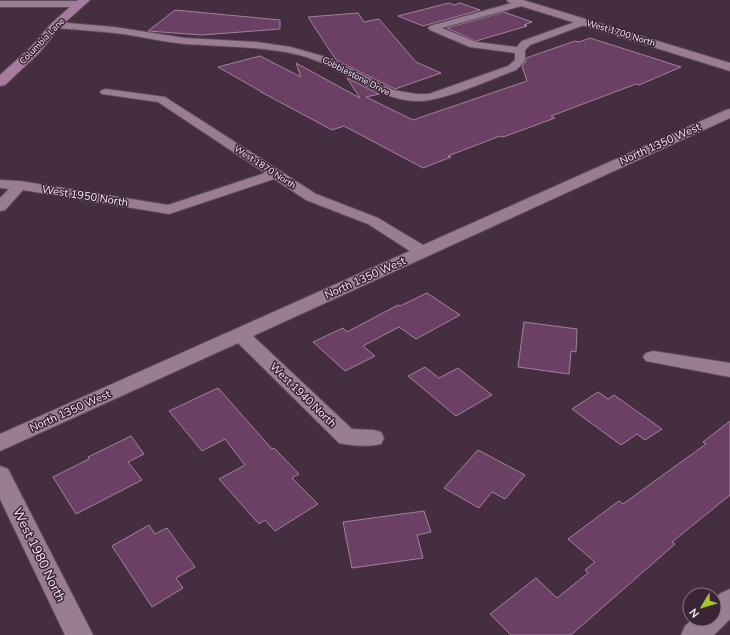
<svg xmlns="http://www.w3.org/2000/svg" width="730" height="635" font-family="'Nunito Sans',sans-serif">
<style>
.building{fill:#6c3f64;stroke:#a0859a}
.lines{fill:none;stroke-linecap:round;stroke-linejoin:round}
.minor-casing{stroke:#614c5d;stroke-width:2}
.tertiary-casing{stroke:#614c5d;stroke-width:2}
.secondary-casing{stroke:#614c5d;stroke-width:2}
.minor{fill:#997d93;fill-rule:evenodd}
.tertiary{fill:#997d93;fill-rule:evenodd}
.secondary{fill:#a57c9d;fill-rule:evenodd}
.labels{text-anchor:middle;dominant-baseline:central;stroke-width:3;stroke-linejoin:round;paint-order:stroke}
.far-street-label{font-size:9px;fill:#faeaf6;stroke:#3a2436}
.street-label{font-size:11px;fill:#faeaf6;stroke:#3a2436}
.near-street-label{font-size:13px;fill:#faeaf6;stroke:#3a2436}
</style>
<rect width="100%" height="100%" fill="#452e40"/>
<path class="building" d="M 449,3 L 454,5 L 460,3 L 480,10 L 423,26 L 398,16 Z
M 175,10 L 280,20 L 280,29 L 202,35 L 148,31 Z
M 504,12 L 532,22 L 524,25 L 527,26 L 476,41 L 447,28 Z
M 358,13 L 364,22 L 379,19 L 416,62 L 441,73 L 395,89 L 336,60 L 308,17 Z
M 590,38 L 681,67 L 639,85 L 636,84 L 551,116 L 555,118 L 503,137 L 500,136 L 448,156 L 451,157 L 423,168 L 344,126 L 332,130 L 261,92 L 262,92 L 218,67 L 260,56 L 301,77 L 296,63 L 360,98 L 347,78 L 379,94 L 366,97 L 413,120 L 527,81 L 522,66 L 526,62 L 526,58 L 575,41 L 579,42 Z
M 427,293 L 460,315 L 416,339 L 399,327 L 363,346 L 375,356 L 345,371 L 313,342 L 343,328 L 347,332 L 398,305 L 400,306 Z
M 524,322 L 577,329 L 576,352 L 571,351 L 569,374 L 518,367 Z
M 425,367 L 439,378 L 458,368 L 492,395 L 456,416 L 408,376 Z
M 218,388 L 272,449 L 274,448 L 299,474 L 292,478 L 318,504 L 275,531 L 265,520 L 259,524 L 219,479 L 245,465 L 225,439 L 202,451 L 169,411 Z
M 598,392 L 608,399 L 614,395 L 662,429 L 645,440 L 637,434 L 621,445 L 572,409 Z
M 730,421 L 730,495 L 672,542 L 675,544 L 571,635 L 511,635 L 490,614 L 536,578 L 557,598 L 588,573 L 585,570 L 595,562 L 568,539 L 619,501 L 623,504 L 706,444 L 703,442 Z
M 131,436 L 144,454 L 128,462 L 142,480 L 76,514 L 53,477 L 89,459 L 88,457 Z
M 478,450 L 525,475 L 505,499 L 492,492 L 479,508 L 444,488 Z
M 424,511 L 431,532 L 417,535 L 423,558 L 352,568 L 343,522 Z
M 149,525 L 155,534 L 167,528 L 195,567 L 176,578 L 183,588 L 152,607 L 112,546 Z"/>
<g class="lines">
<defs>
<path id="minor" d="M 522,0 L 525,1 L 526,3 L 525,5 L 442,28 L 476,42 L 517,47 L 522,41 L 581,20 L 584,19 L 589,22 L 587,24 L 530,45 L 525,50 L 525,61 L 516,70 C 491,79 440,103 415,101 C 374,99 342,67 303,56 C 265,46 225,47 185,44 C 164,42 144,37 123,34 C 100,31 78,30 56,28 L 51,25 L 56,22 L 114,27 L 185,38 L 256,42 L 291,47 L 329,58 L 393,90 L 416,94 L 429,94 L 508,66 L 515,60 L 515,53 L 470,47 L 430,30 L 428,28 L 430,26 Z
M 0,1 L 80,1 L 85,4 L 80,7 L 0,7 Z
M 106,89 L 165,97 L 316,194 L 378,218 L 423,245 L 726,110 L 730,109 L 730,118 L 253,336 L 352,429 L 373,430 L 381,432 L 384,438 L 381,444 C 368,447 352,446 339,443 L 238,343 L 0,451 L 0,434 L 410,251 L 368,224 L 306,200 L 274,179 L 169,214 L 23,190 L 5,210 L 0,211 L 0,198 L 9,189 L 0,188 L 0,180 L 20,181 L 168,205 L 265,173 L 158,102 L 102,94 L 100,92 L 102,90 Z
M 653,351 L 730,363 L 730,377 L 646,361 L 643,357 L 646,353 Z
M 0,466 L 8,469 L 93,635 L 65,635 L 0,499 Z
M 730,589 L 730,619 L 714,635 L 681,635 L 685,626 L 693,619 L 714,619 L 714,599 L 721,593 Z"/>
<path id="tertiary" d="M 507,0 L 523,0 L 730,63 L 730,71 L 508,2 Z"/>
<path id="secondary" d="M 78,0 L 90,0 L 60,27 L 39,53 L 5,85 L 0,86 L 0,75 L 31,47 L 52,23 Z"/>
</defs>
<use href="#minor" class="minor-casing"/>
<use href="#tertiary" class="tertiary-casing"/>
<use href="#secondary" class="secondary-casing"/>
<use href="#minor" class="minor"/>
<use href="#tertiary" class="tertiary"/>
<use href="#secondary" class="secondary"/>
</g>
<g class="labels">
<g class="far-street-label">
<text transform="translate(621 33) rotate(17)">West 1700 North</text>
<text transform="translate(42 41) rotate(-46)">Columbia Lane</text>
<text transform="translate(356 76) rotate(27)">Cobblestone Drive</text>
<text transform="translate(265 167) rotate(33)">West 1870 North</text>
</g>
<g class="street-label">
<text transform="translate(660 144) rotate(-24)">North 1350 West</text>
<text transform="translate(85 196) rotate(9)">West 1950 North</text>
<text transform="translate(365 278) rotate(-24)">North 1350 West</text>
<text transform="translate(303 395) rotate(44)">West 1940 North</text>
<text transform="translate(70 411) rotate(-24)">North 1350 West</text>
</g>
<g class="near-street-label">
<text transform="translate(39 555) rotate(64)">West 1980 North</text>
</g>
</g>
<g transform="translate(702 607) rotate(232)"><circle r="19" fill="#3a2436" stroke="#877383"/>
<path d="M0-3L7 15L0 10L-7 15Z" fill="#a1c92a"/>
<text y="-6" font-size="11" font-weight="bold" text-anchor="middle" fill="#faeaf6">N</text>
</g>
</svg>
